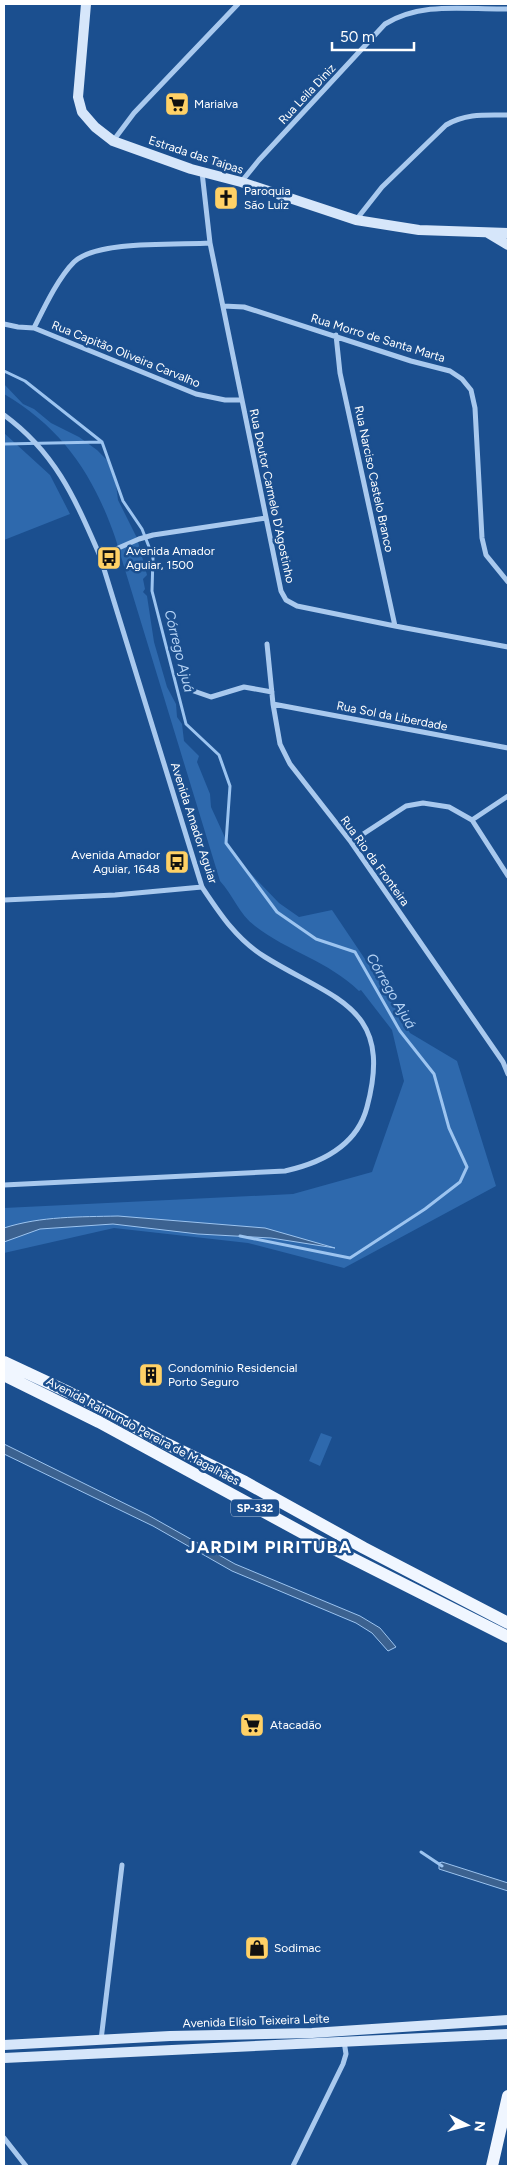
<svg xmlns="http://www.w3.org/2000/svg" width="512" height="2170" font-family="Figtree,sans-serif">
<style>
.green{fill:#2e69ad}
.water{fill:#3c6290;stroke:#9cc4f0}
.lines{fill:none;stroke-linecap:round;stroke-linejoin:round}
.stream{stroke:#9cc4f0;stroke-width:3}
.street{stroke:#a9c9ee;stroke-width:5}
.secondary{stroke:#d6e6fa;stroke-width:10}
.primary{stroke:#f0f6ff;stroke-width:12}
.labels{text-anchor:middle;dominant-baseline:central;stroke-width:5;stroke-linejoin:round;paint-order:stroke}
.shield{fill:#1b4f8f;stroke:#bbcadd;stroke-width:1}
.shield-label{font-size:11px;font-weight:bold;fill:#fff}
.street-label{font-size:12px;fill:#fff;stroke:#1b4f8f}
.poi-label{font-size:12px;fill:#fff;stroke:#1b4f8f;text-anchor:start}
.water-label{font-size:14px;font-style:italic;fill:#b5d3f5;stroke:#1b4f8f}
.district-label{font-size:18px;font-weight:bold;letter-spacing:1px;fill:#fff;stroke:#1b4f8f}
</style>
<rect width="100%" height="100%" fill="#1b4f8f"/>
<path class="green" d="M 4,384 L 23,404 L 34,409 L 51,423 L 79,437 L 97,450 L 107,460 L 116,484 L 118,500 L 137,538 L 147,575 L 143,579 L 145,589 L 143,592 L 147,596 L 154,642 L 167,687 L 176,704 L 177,717 L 182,724 L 184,741 L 199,756 L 197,762 L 210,794 L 211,807 L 233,855 L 279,903 L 299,917 L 332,910 L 375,974 L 410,1033 L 457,1061 L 496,1186 L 344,1268 L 248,1243 L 114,1228 L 4,1253 L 4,1208 L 293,1194 L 372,1172 L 404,1081 L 392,1030 L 361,990 L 359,991 C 330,962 287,951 255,926 C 239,914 233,895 220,881 L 115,537 C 93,474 62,428 4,394 Z
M 4,433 L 50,475 L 70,514 L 4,540 Z
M 321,1433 L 332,1437 L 320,1466 L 309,1461 Z"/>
<path class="water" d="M 118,1216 L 265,1228 L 335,1248 L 271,1238 L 198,1234 L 113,1224 L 40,1229 L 4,1242 L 4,1228 C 41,1216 80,1217 118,1216 Z
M 4,1444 L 148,1515 L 235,1564 L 360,1616 L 380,1628 L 396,1647 L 388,1651 L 372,1633 L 356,1623 L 232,1571 L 153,1526 L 4,1454 Z
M 442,1862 L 508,1883 L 508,1891 L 439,1869 L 439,1863 Z"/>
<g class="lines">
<path class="stream" d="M 4,371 L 25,381 L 102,442 L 123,501 L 142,529 L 153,557 L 152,591 L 186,724 L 219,755 L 230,786 L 226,843 L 277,912 L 316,939 L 355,952 L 400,1031 L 434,1074 L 449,1128 L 467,1167 L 460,1182 L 425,1209 L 350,1258 L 240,1236
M 4,444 L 102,442
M 421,1852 L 442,1866"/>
<path class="street" d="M 113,141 L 134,113 L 238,4
M 202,172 L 210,243 L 281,591 L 286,600 L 297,606 L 395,626 L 508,647
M 242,181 L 259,160 L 385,24 C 423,1 466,10 508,9
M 356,220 L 382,187 L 446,125 C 466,113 486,115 508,115
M 223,306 L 244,307 L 411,361 L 450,371 L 462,379 L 471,390 L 475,408 L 482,538 L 486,555 L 508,582
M 4,324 L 18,327 L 34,328 L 196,394 L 225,400 L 242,400
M 34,328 C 44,308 58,278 74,262 C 97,240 179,245 210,243
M 336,335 L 340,373 L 395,626
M 4,415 C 56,453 75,499 100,556 L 202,887 C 220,914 237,940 265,957 C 334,1000 394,1006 367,1107 C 357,1146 321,1163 285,1171 L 4,1185
M 100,556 L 139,539 L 153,535 L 266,518
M 267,644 L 273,704 L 280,744 L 290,764 L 351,842 L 503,1062 L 508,1074
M 188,689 L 211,697 L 244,687 L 272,692
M 273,704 L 508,748
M 472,820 L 508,796
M 351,842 L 406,806 L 423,803 L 449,807 L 472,820 L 508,876
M 4,900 L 115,895 L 202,887
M 101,2040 L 122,1865
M 4,2138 L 26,2166
M 293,2166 L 343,2064 L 346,2054 L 344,2041"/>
<path class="secondary" d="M 86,4 L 78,97 L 82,112 L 95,127 L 113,141 L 191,169 L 241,182 L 356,220 L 419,230 L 508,233
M 488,233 L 508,245
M 4,2045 L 170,2036 L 312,2033 L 508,2020
M 4,2058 L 508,2034"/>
<path class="primary" d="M 4,1362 L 81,1398 L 167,1444 L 245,1482 L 364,1548 L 508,1623
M 4,1375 L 99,1422 L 312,1538 L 508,1637
M 492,2166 L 508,2096"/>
</g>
<defs>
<symbol id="supermarket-square" viewBox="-11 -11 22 22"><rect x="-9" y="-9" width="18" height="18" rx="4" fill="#ffd166" stroke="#1b4f8f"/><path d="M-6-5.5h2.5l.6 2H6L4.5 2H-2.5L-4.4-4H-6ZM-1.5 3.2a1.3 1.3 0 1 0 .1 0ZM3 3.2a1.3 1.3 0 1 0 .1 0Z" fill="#111"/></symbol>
<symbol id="church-square" viewBox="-11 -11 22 22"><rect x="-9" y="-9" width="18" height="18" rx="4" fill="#ffd166" stroke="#1b4f8f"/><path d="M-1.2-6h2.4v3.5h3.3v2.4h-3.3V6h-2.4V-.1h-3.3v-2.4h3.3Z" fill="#111"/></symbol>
<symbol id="bus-square" viewBox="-11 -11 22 22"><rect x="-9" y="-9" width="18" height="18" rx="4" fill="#ffd166" stroke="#1b4f8f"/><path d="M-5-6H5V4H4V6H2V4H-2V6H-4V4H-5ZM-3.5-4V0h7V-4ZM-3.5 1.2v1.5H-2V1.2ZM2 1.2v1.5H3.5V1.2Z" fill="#111"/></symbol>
<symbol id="building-square" viewBox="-11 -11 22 22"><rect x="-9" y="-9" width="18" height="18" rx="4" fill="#ffd166" stroke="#1b4f8f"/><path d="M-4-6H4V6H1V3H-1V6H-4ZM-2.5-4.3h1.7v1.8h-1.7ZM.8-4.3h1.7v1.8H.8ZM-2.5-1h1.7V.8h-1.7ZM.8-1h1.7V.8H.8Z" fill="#111"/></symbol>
<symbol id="shop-square" viewBox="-11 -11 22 22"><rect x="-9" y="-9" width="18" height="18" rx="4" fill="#ffd166" stroke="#1b4f8f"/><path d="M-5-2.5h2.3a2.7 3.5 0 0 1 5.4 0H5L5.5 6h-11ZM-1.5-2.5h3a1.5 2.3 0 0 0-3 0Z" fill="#111"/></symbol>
</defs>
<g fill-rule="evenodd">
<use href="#supermarket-square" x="163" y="90" width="28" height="28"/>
<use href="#church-square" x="212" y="184" width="28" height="28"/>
<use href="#bus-square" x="95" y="544" width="28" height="28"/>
<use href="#bus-square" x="163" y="848" width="28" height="28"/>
<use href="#building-square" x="137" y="1361" width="28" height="28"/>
<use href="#supermarket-square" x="238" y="1711" width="28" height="28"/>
<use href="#shop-square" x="243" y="1934" width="28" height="28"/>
</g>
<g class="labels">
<rect class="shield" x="231" y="1499.5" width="48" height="17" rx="4"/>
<g class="shield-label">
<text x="255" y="1508">SP-332</text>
</g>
<g class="street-label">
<text transform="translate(307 94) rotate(-47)">Rua Leila Diniz</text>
<text transform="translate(196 155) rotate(18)">Estrada das Taipas</text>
<text transform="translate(378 338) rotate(17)">Rua Morro de Santa Marta</text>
<text transform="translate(126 354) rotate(22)">Rua Capitão Oliveira Carvalho</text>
<text transform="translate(374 479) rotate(78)">Rua Narciso Castelo Branco</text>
<text transform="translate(272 496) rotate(78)">Rua Doutor Carmelo D'Agostinho</text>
<text transform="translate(392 716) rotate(11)">Rua Sol da Liberdade</text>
<text transform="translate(194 823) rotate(72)">Avenida Amador Aguiar</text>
<text transform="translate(375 861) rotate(54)">Rua Rio da Fronteira</text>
<text transform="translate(143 1431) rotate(28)">Avenida Raimundo Pereira de Magalhães</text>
<text transform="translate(256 2021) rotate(-2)">Avenida Elísio Teixeira Leite</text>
</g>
<g class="poi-label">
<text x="194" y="104">Marialva</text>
<text x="244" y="191">Paroquia<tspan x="244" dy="14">São Luiz</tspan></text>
<text x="126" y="551">Avenida Amador<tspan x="126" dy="14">Aguiar, 1500</tspan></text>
<text x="160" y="855" text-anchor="end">Avenida Amador<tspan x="160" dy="14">Aguiar, 1648</tspan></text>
<text x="168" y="1368">Condomínio Residencial<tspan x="168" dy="14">Porto Seguro</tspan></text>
<text x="270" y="1725">Atacadão</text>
<text x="274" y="1948">Sodimac</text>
</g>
<g class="water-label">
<text transform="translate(179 651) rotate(76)">Córrego Ajuá</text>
<text transform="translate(391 991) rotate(60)">Córrego Ajuá</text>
</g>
<g class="district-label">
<text x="269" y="1547">JARDIM PIRITUBA</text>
</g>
</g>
<rect width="512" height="2170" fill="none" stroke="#ffffff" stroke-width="10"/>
<g transform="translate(467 2125) rotate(96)" stroke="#1b4f8f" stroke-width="4" paint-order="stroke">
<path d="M0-4L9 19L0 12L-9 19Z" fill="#ffffff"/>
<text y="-8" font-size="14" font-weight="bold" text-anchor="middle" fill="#ffffff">N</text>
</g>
<path d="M332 42v8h82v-8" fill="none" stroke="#ffffff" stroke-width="2.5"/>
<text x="340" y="42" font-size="15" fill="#ffffff" stroke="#1b4f8f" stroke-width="4" paint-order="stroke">50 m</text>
</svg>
